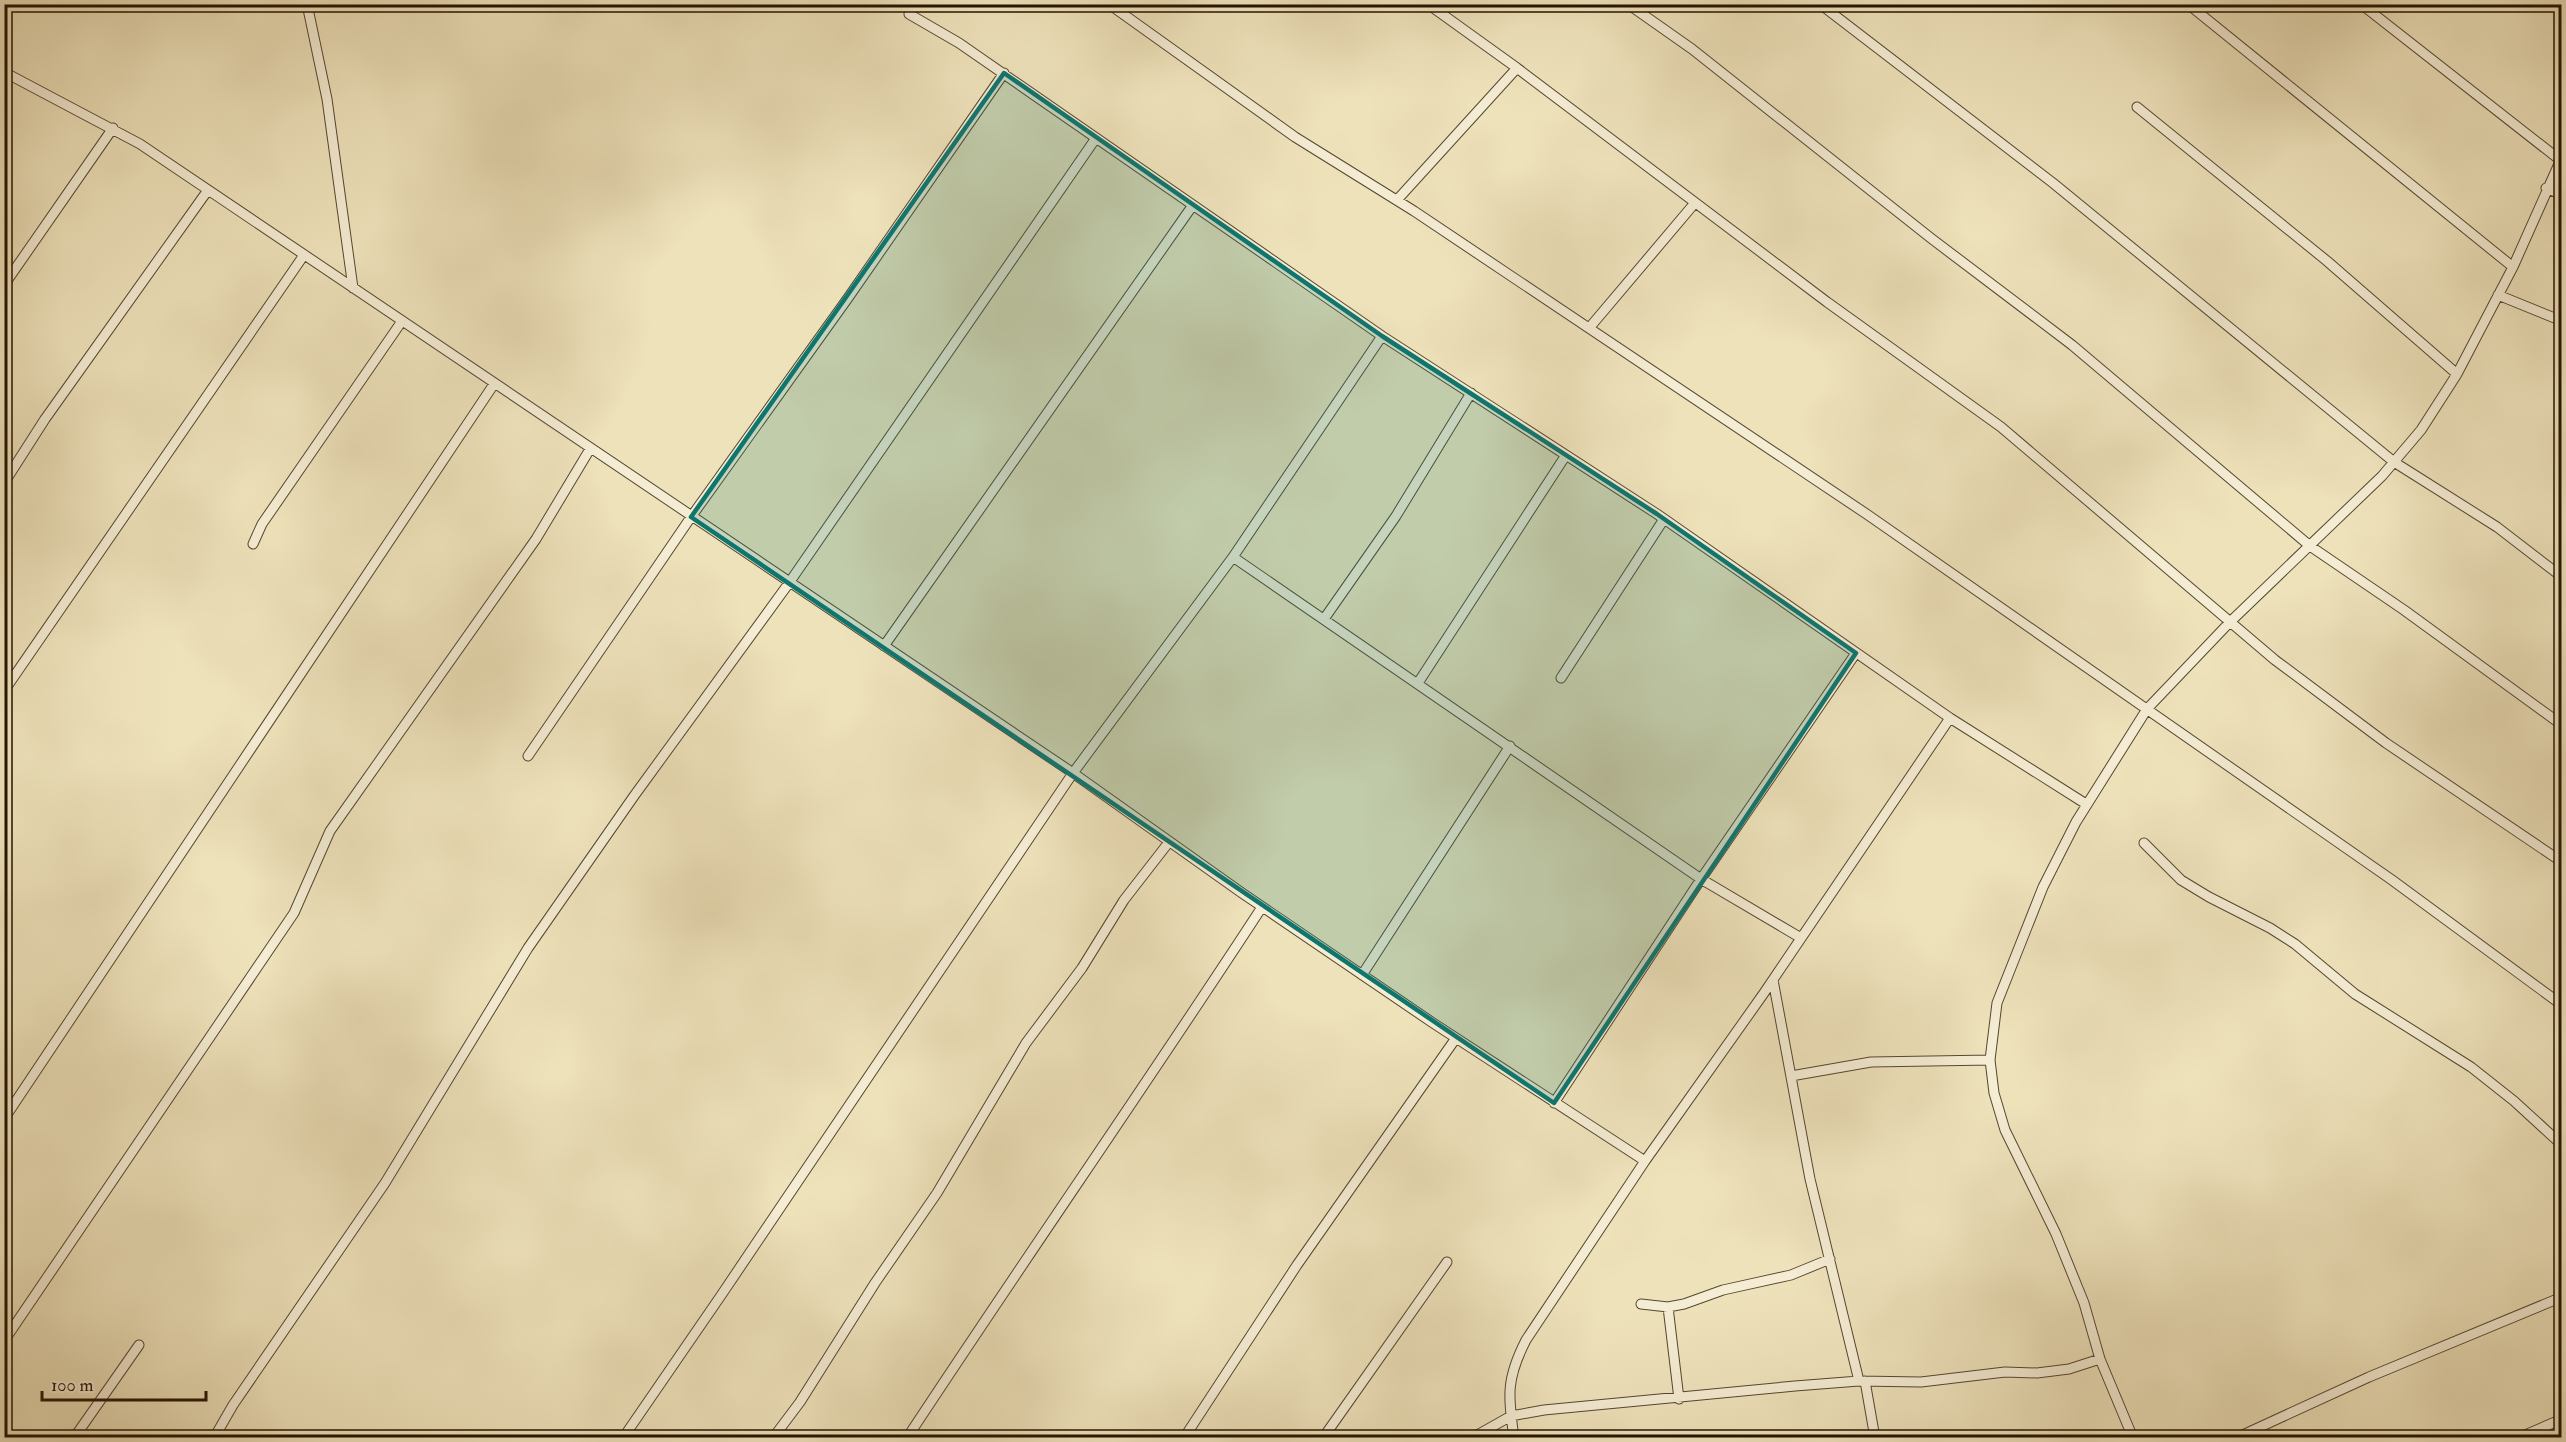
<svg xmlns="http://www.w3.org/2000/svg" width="2566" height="1442" font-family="'IM FELL Double Pica',serif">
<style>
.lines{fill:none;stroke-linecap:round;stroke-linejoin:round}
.minor-casing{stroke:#56472f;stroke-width:11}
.minor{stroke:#f4ecd3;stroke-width:9}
.marked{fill:#0f766e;fill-opacity:0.2;stroke:#0f766e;stroke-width:4.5;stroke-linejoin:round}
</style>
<rect width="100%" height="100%" fill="#eee2bb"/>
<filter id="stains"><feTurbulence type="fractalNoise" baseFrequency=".00333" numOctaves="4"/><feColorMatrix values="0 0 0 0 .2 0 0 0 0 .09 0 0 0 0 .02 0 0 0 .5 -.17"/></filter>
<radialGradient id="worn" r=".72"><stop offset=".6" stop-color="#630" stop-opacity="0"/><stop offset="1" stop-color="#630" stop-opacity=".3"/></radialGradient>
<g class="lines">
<defs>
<path id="minor" d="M 307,4 L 327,99 L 353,288
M 1109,4 L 1295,137 L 1414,211 L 1868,515 L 2392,880 L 2562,1005
M 1428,4 L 1517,68 L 1827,302 L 2001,427 L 2275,660 L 2386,743 L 2562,862
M 1628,4 L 1692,49 L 1932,239 L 2072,345 L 2310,546 L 2404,610 L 2562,725
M 1820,4 L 2053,183 L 2394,462 L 2497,527 L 2562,577
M 2188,4 L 2513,267
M 2361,4 L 2560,160
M 2553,4 L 2562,11
M 909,14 L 959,43 L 1382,336 L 1233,557
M 4,72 L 140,144 L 1073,773 L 1242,893 L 1433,1023 L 1645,1161 L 1764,993 L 1950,718 L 2086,804
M 2137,107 L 2327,261 L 2457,374
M 2546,188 L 2562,195
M 1397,200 L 1517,68 L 1521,71
M 4,255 L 9,278
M 4,285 L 113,128
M 2498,295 L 2562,321
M 1590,327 L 1694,204
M 1382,336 L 1657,514 L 1950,718
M 4,483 L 45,419 L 208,190
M 253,544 L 262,524 L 402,321
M 1324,619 L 1396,516 L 1471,393
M 884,646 L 1193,205
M 1561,678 L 1664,519
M 1418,683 L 1566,455
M 4,691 L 304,255
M 528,756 L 691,517 L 848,298 L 1004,73
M 2144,843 L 2181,880 L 2209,897 L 2270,928 L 2295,944 L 2355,994 L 2471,1067 L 2514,1101 L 2562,1145
M 1362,975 L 1510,746
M 1773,980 L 1810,1179 L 1859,1381
M 1791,1076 L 1871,1062 L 1990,1060
M 1554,1103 L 1701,879 L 1856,653
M 4,1119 L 494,384
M 1641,1304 L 1668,1307 L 1684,1304 L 1723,1290 L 1791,1275 L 1830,1259
M 1668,1307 L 1679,1399
M 4,1341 L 294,913 L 330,831 L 536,539 L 590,449
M 1865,1381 L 1875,1438
M 74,1438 L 139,1345
M 214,1438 L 233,1405 L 385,1183 L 528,948 L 634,796 L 789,583 L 1096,138
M 623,1438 L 722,1294 L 1073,773 L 1233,557 L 1701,879 L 1801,938
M 773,1438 L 800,1402 L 875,1283 L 937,1193 L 1026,1043 L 1082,968 L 1124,900 L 1169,842
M 907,1438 C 1024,1260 1146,1085 1262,907
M 1184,1438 L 1297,1265 L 1456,1038
M 1323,1438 L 1447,1262
M 1472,1438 L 1511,1416 L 1544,1410 L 1795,1386 L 1859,1381 L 1921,1382 L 2005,1372 L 2037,1373 L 2069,1369 L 2100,1359
M 1514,1438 C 1508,1395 1506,1379 1526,1340 L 1645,1161
M 2133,1438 L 2100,1359 L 2084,1303 L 2056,1234 L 2005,1130 L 1994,1093 L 1990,1060 L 1997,1003 L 2043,887 L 2076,822 L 2147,709 L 2229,623 L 2382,476 L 2421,430 L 2457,374 L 2513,267 L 2562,157
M 2236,1438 L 2369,1377 L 2562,1297
M 2518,1438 L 2562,1419"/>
</defs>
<use href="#minor" class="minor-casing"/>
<use href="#minor" class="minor"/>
</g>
<path class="marked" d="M 1004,73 L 1382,336 L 1657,514 L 1856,653 L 1554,1103 L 691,517 Z"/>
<rect width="2566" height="1442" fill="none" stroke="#eee2bb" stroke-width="24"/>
<rect x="6" y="6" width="2554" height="1430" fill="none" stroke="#241300" stroke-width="3"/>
<rect x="12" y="12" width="2542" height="1418" fill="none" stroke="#241300" stroke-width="1.5"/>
<path d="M42 1391v9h164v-9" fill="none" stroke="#241300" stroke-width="3"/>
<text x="51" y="1391" font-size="18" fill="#241300" stroke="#f4ecd3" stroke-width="4.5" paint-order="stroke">100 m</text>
<rect width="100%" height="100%" filter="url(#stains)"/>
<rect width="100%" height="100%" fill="url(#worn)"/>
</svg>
